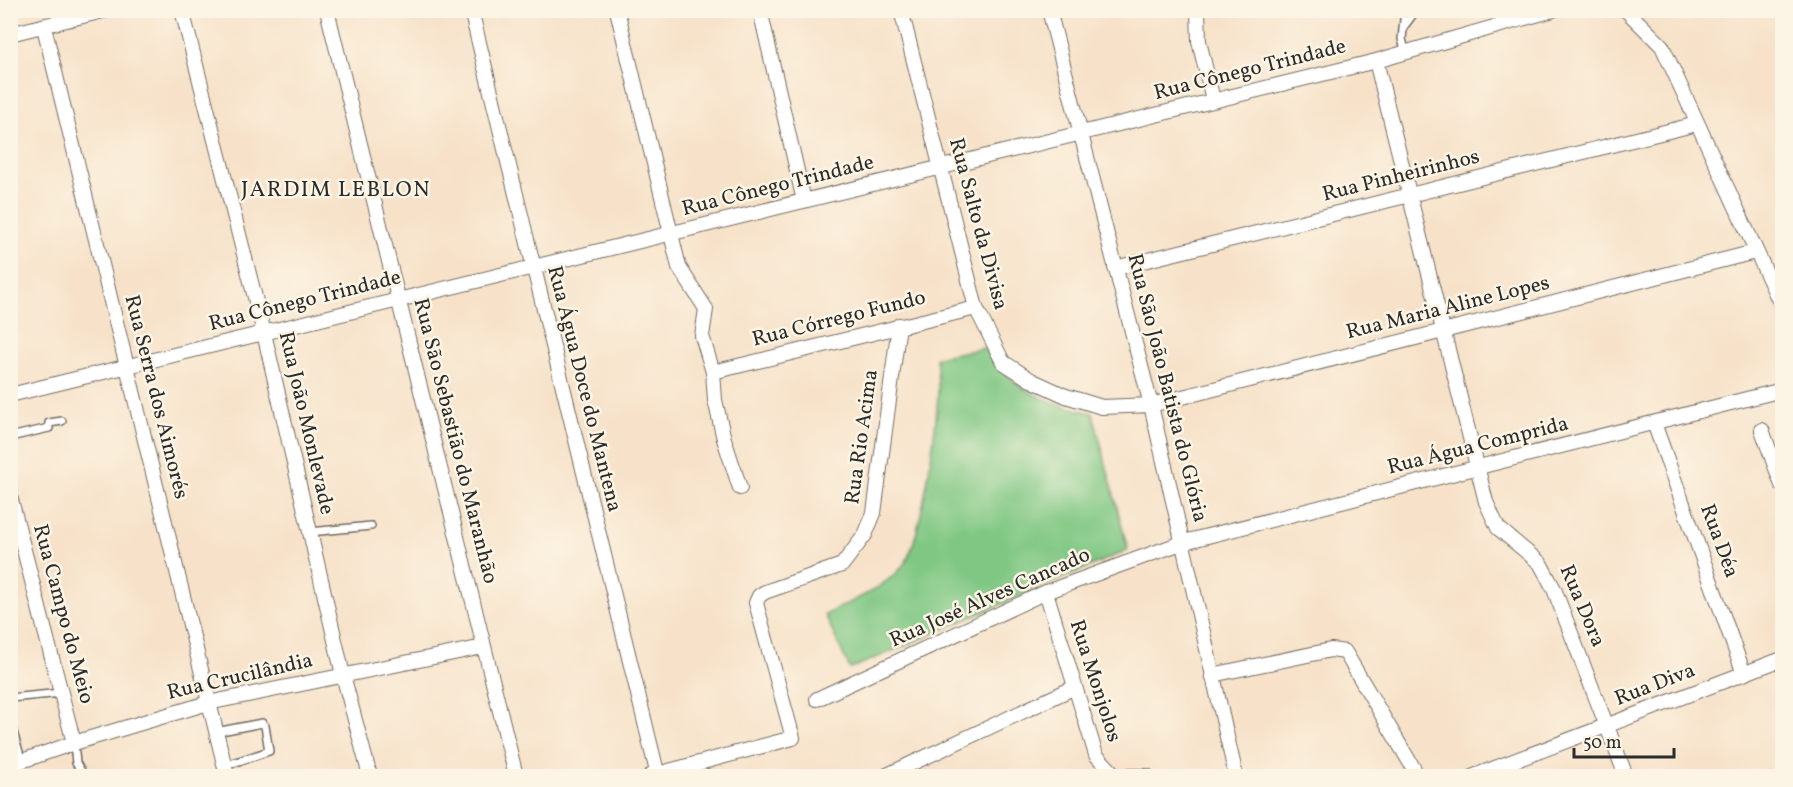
<svg xmlns="http://www.w3.org/2000/svg" width="1793" height="787" font-family="Vollkorn,serif">
<style>
.green{fill:#7fc783;stroke:#557957;stroke-width:1.5}
.lines{fill:none;stroke-linecap:round;stroke-linejoin:round}
.lane-casing{stroke:#726b62;stroke-width:10}
.street-casing{stroke:#726b62;stroke-width:16}
.lane{stroke:#fff;stroke-width:7}
.street{stroke:#fff;stroke-width:14}
.labels{text-anchor:middle;dominant-baseline:central;stroke-width:5;stroke-linejoin:round;paint-order:stroke}
.street-label{font-size:21px;fill:#2b2b2b;stroke:#fcf5e5}
.neighbourhood-label{font-size:22px;letter-spacing:1.5px;fill:#2b2b2b;stroke:#fcf5e5}
</style>
<rect width="100%" height="100%" fill="#fcf5e5"/>
<filter id="ink" filterUnits="userSpaceOnUse"><feTurbulence type="fractalNoise" baseFrequency=".0167" numOctaves="2"/><feDisplacementMap in="SourceGraphic" scale="12" xChannelSelector="R" yChannelSelector="G"/><feConvolveMatrix kernelMatrix="1 2 1 2 8 2 1 2 1" color-interpolation-filters="sRGB"/></filter>
<filter id="wash" filterUnits="userSpaceOnUse"><feTurbulence type="fractalNoise" baseFrequency=".008" numOctaves="4" result="noise"/><feDisplacementMap in="SourceGraphic" scale="24" xChannelSelector="R" yChannelSelector="G"/><feGaussianBlur stdDeviation="1.35" result="paint"/><feColorMatrix in="noise" values="0 0 0 0 0 0 0 0 0 0 0 0 0 0 0 0 0 1.4 0 .05"/><feComposite in="paint" operator="in"/></filter>
<g filter="url(#wash)">
<rect width="100%" height="100%" fill="#f7e2c9"/>
<path class="green" d="M 984,348 C 1010,389 1047,404 1093,413 L 1128,550 L 850,669 L 825,615 C 851,601 883,589 902,567 C 921,546 938,421 938,389 C 938,378 937,367 936,357 Z"/>
</g>
<g filter="url(#ink)">
<g class="lines">
<defs>
<path id="lane" d="M 1405,10 L 1402,39 L 1406,53
M 1405,25 L 1416,10
M 10,437 L 49,428 L 49,423 L 62,421
M 310,532 L 371,526
M 10,698 L 62,693
M 10,722 L 22,762
M 216,732 L 262,723 L 265,726 L 269,751 L 224,766
M 74,743 L 76,763 L 84,776"/>
<path id="street" d="M 182,10 L 264,333 L 343,675 L 370,776
M 327,10 L 516,776
M 471,10 L 658,776
M 617,10 L 679,267 L 706,309 L 702,336 L 713,372 L 715,400 L 724,439 L 740,488
M 760,10 L 804,201
M 901,10 L 976,308 L 1003,362 L 1031,380 L 1066,396 L 1102,407 L 1151,405 L 1755,252
M 1049,10 L 1151,405 L 1236,776
M 1198,10 L 1199,41 L 1213,100
M 1626,10 L 1662,46 L 1782,307
M 44,27 L 227,776
M 10,34 L 107,10
M 1376,61 L 1486,502 L 1498,528 L 1540,563 L 1554,589 L 1626,776
M 1115,268 L 1697,124
M 713,372 L 976,308
M 10,395 L 1376,61 L 1553,10
M 1654,423 L 1744,674
M 1762,430 L 1782,485
M 10,496 L 74,743
M 1046,592 L 1096,755 L 1116,776
M 1212,675 L 1331,650 L 1345,652 L 1418,776
M 817,699 L 1046,592 L 1184,542 L 1782,390
M 10,765 L 74,743 L 208,703 L 483,647
M 650,776 L 793,738 L 756,603 L 759,596 L 765,592 L 842,565 L 865,535 L 874,513 L 899,325
M 885,776 L 1073,688
M 1128,776 L 1147,776
M 1474,776 L 1782,659"/>
</defs>
<use href="#lane" class="lane-casing"/>
<use href="#street" class="street-casing"/>
<use href="#lane" class="lane"/>
<use href="#street" class="street"/>
</g>
</g>
<g class="labels">
<g class="street-label">
<text transform="translate(1250 70) rotate(-14)">Rua Cônego Trindade</text>
<text transform="translate(1401 176) rotate(-14)">Rua Pinheirinhos</text>
<text transform="translate(778 186) rotate(-14)">Rua Cônego Trindade</text>
<text transform="translate(978 224) rotate(75)">Rua Salto da Divisa</text>
<text transform="translate(305 301) rotate(-14)">Rua Cônego Trindade</text>
<text transform="translate(1448 308) rotate(-14)">Rua Maria Aline Lopes</text>
<text transform="translate(839 319) rotate(-14)">Rua Córrego Fundo</text>
<text transform="translate(1167 388) rotate(76)">Rua São João Batista do Glória</text>
<text transform="translate(584 389) rotate(76)">Rua Água Doce do Mantena</text>
<text transform="translate(156 397) rotate(76)">Rua Serra dos Aimorés</text>
<text transform="translate(306 423) rotate(77)">Rua João Monlevade</text>
<text transform="translate(862 437) rotate(-82)">Rua Rio Acima</text>
<text transform="translate(455 441) rotate(76)">Rua São Sebastião do Maranhão</text>
<text transform="translate(1478 446) rotate(-14)">Rua Água Comprida</text>
<text transform="translate(1719 541) rotate(70)">Rua Déa</text>
<text transform="translate(990 598) rotate(-24)">Rua José Alves Cancado</text>
<text transform="translate(1582 606) rotate(67)">Rua Dora</text>
<text transform="translate(63 614) rotate(75)">Rua Campo do Meio</text>
<text transform="translate(240 677) rotate(-13)">Rua Crucilândia</text>
<text transform="translate(1095 681) rotate(72)">Rua Monjolos</text>
<text transform="translate(1655 685) rotate(-21)">Rua Diva</text>
</g>
<g class="neighbourhood-label">
<text x="336" y="190">JARDIM LEBLON</text>
</g>
</g>
<rect width="1793" height="787" fill="none" stroke="#fcf5e5" stroke-width="36"/>
<path d="M1574 748v9h100v-9" fill="none" stroke="#2b2b2b" stroke-width="3"/>
<text x="1583" y="748" font-size="18" fill="#2b2b2b" stroke="#fcf5e5" stroke-width="4.5" paint-order="stroke">50 m</text>
</svg>
